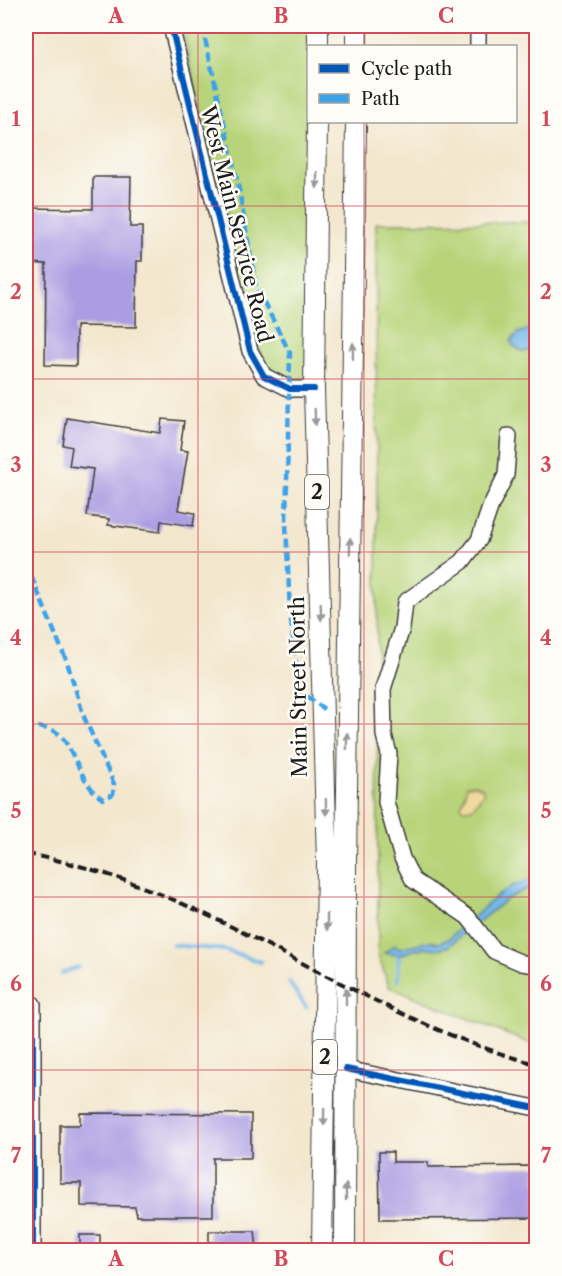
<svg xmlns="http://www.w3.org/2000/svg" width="562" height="1276" font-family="'Libre Caslon Text',serif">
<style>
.green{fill:#b8d47a;stroke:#6a784b;stroke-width:1.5}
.sand{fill:#eeda9e;stroke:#857b5d;stroke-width:1.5}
.water{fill:#74b7e9;stroke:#486a82;stroke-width:1.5}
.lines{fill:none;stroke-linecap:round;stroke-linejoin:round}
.stream{stroke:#74b7e9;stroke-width:4}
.building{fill:#aa9de2}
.minor-casing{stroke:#3c3a37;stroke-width:18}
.major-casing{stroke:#3c3a37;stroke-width:22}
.minor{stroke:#fff;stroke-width:15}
.major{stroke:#fff;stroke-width:20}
.rail{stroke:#1c1c1c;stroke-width:4;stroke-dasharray:9 4.5;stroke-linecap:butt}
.quiet{stroke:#3da2ea;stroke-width:4.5;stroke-dasharray:9 4.5;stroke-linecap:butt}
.cycleway-casing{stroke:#fdfcf7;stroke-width:10}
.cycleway{stroke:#0057b8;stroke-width:6}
.oneway{fill:#999}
.grid{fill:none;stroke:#d1495b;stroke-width:1.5;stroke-opacity:0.55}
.labels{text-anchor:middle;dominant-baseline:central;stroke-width:5;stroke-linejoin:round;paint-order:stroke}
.shield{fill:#fdfcf7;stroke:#605f5e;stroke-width:1.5}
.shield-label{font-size:20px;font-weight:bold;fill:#1c1c1c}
.street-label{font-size:21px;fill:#1c1c1c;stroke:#fdfcf7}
.neatline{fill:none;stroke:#d1495b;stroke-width:2}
.grid-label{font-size:20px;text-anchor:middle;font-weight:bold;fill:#d1495b}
</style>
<rect width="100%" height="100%" fill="#fdfcf7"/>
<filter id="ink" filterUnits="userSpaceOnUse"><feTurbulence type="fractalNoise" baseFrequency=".0167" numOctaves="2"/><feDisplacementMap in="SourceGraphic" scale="12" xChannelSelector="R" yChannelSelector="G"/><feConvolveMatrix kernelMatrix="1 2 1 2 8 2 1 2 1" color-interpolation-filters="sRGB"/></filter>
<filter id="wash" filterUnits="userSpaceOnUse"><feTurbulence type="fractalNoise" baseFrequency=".008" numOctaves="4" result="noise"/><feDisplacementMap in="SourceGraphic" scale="24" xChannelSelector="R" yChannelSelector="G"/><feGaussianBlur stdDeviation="1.35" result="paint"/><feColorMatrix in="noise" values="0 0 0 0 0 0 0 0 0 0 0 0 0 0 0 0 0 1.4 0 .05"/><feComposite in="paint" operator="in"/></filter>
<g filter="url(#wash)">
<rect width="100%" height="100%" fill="#f3e7ce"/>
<path class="green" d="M 182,26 L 308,26 L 310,366 L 306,376 L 293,381 L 266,366 L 250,326 L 225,202 L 214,170 Z
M 536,222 L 536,1046 L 389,987 L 378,955 L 376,223 Z"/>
<path class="sand" d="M 475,785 L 483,788 L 483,794 L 472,808 L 464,809 L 461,806 L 467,786 Z"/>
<path class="water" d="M 529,329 L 536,335 L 536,349 L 523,352 L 512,345 L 511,341 L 518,333 Z
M 536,877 L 536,884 L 507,899 L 447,947 C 439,950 436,948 427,948 C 409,948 408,958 384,953 L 395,945 L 399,948 L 430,941 L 439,943 L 448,939 L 497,896 L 512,886 Z"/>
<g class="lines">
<path class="stream" d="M 173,945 L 225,950 L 261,962
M 62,973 L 78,967
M 398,981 L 399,956
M 289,982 L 306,1007"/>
</g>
<g id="blocks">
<path class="building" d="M 93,177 L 131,177 L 130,227 L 142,227 L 142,261 L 137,261 L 136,327 L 76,326 L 76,366 L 45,365 L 46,264 L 26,263 L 26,208 L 93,209 Z
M 67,418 L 160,433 L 162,419 L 184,421 L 180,450 L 188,451 L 178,510 L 195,513 L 193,526 L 161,521 L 160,532 L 108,525 L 109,519 L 87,516 L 93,469 L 69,466 L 72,447 L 63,445 Z
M 80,1113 L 251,1114 L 251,1158 L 213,1158 L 213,1216 L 137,1216 L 135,1207 L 81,1206 L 81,1183 L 60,1183 L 60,1125 L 80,1125 Z
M 379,1152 L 393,1152 L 393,1162 L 428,1162 L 428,1167 L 537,1166 L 537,1218 L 380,1219 Z
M 209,1231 L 255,1231 L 257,1250 L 212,1251 L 213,1242 L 209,1242 Z
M 80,1235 L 100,1235 L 100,1251 L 80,1251 Z"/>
</g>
</g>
<g filter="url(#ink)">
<use href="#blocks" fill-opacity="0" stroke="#3c3a37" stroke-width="1.5"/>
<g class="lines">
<defs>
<path id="minor" d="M 171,26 L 250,351 L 264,376 L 290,389 L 314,389
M 478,26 L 478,46
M 509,436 L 506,475 L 491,505 L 479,540 L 462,562 L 405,602 L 402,628 L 383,689 L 384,735 L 389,754 L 386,802 L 402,858 L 413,880 L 468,917 L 494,951 L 522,963 L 536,965
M 26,1004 L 33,1004 L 33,1250
M 346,1069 L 536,1108"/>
<path id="major" d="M 318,46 L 318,26
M 357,46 L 357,26
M 317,122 L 314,389 L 327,863 L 322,1250
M 345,1250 L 346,863 L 356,122"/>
</defs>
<use href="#minor" class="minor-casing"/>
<use href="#major" class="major-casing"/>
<use href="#minor" class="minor"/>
<use href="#major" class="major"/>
<path class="rail" d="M 26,854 C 210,885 357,1017 536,1064"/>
<path class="quiet" d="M 202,26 L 238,184 L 256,287 L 290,353 L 286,523 L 290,613 L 299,690 L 324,709
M 26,564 L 67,662 L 84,717 L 114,784 L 113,794 L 103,799 C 79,785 72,738 54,731 C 45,727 35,727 26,726"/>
<defs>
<path id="cycleway" d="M 171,26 L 250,351 L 264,376 L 290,389 L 314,389
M 26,1004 L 33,1004 L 33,1250
M 346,1069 L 536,1108"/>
</defs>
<use href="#cycleway" class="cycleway-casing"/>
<use href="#cycleway" class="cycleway"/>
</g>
<defs><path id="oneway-solid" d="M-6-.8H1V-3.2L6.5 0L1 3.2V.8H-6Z" transform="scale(1.5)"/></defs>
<g class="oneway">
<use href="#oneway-solid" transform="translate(317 180) rotate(91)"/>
<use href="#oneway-solid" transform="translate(353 351) rotate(-89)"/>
<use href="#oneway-solid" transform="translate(315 417) rotate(88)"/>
<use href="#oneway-solid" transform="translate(350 546) rotate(-89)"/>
<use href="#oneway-solid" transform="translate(321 612) rotate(88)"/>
<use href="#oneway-solid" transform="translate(347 741) rotate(-89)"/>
<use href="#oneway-solid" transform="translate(326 807) rotate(89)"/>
<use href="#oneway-solid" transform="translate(327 922) rotate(90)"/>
<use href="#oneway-solid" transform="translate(346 997) rotate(-90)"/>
<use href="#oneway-solid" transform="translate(324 1117) rotate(91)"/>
<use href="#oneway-solid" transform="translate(346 1192) rotate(-90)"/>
</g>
</g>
<path class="grid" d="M 198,26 L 198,1250M 364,26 L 364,46M 364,122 L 364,1250M 26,206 L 536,206M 26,379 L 536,379M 26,552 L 536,552M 26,724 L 536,724M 26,897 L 536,897M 26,1070 L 536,1070"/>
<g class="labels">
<g class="shield">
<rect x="305" y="475" width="24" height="34" rx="4.5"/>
<rect x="313" y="1040" width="24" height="34" rx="4.5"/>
</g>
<g class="shield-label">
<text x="317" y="492">2</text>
<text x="325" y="1057">2</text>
</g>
<g class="street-label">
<text transform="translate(237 224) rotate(76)">West Main Service Road</text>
<text transform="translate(298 687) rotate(-91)">Main Street North</text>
</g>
</g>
<rect width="562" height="1276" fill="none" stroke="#fdfcf7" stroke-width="66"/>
<rect x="307" y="45" width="210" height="78" fill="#fdfcf7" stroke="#a3a29f" stroke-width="1.5"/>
<rect x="319" y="64" width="30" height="9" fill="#0057b8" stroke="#a3a29f" stroke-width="1.5"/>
<text x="361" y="75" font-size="18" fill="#1c1c1c">Cycle path</text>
<rect x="319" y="94" width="30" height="9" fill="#3da2ea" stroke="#a3a29f" stroke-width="1.5"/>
<text x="361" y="105" font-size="18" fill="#1c1c1c">Path</text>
<rect x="33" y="33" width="496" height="1210" class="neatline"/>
<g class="grid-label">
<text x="116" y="23">A</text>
<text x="281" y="23">B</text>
<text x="446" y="23">C</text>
<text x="16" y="126">1</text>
<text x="546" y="126">1</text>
<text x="16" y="299">2</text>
<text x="546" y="299">2</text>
<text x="16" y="472">3</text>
<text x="546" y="472">3</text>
<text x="16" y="645">4</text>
<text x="546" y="645">4</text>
<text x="16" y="818">5</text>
<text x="546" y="818">5</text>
<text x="16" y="991">6</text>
<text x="546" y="991">6</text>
<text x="16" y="1163">7</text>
<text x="546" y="1163">7</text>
<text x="116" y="1266">A</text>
<text x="281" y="1266">B</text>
<text x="446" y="1266">C</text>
</g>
</svg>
